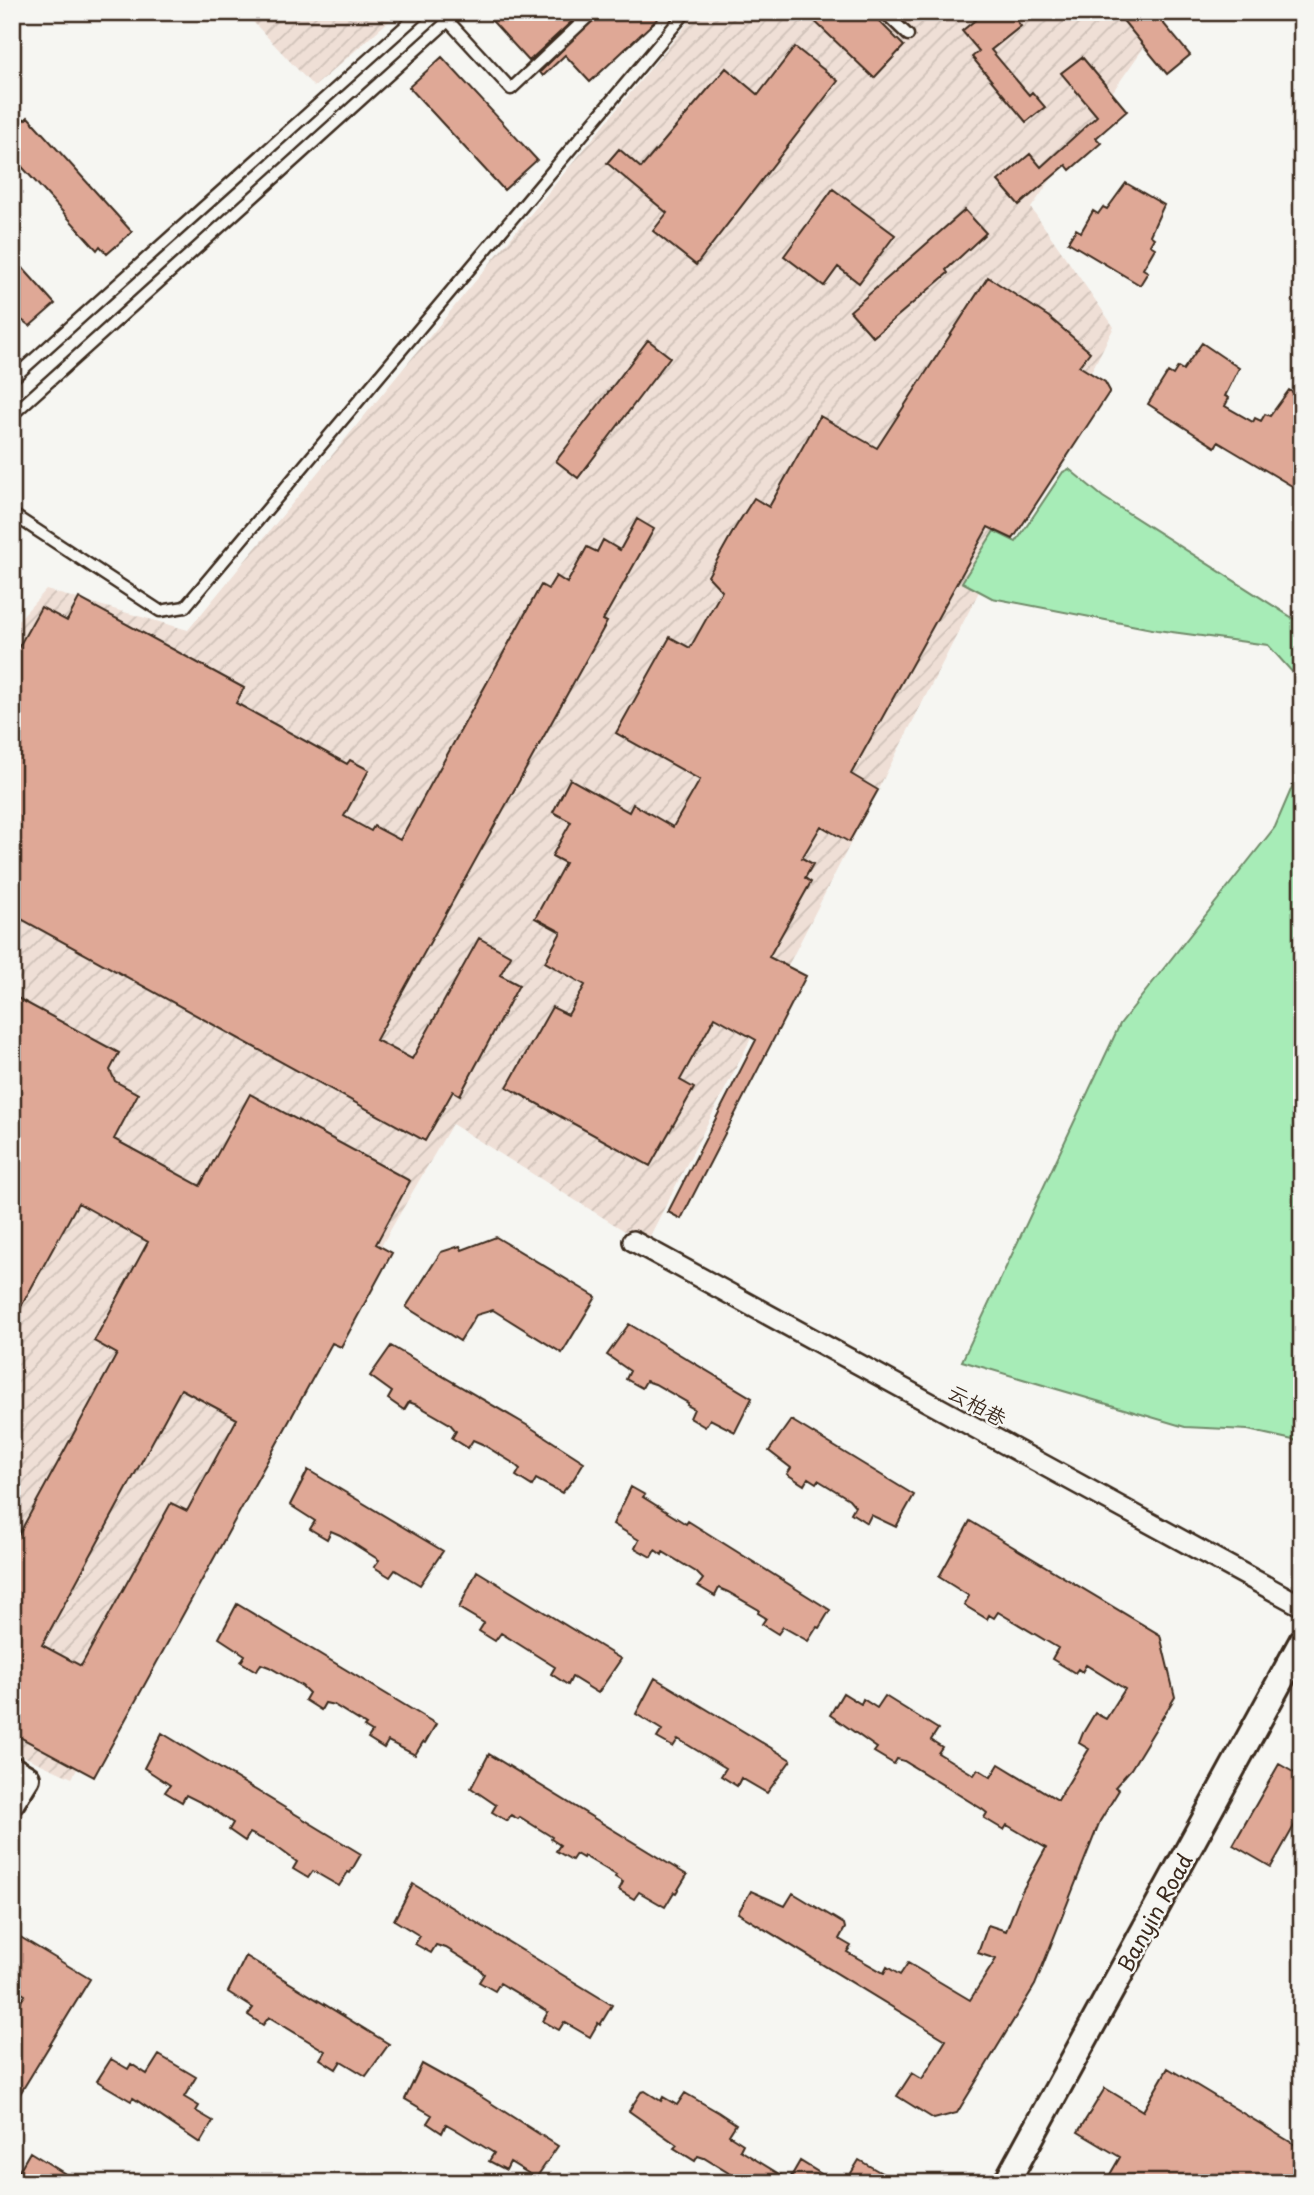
<svg xmlns="http://www.w3.org/2000/svg" width="1314" height="2195" font-family="'Playpen Sans','LXGW WenKai TC',sans-serif">
<style>
.industrial{fill:url(#industrial-furrows)}
.grass{fill:#a7ecb7;stroke:#718b6a;stroke-width:2}
.building{fill:#dfa896;stroke:#3b2a1e;stroke-width:2;fill-rule:evenodd}
.lines{fill:none;stroke-linecap:round;stroke-linejoin:round}
.service-casing{stroke:#3b2a1e;stroke-width:15}
.minor-casing{stroke:#3b2a1e;stroke-width:24}
.tertiary-casing{stroke:#3b2a1e;stroke-width:30}
.service{stroke:#f6f6f2;stroke-width:10}
.minor{stroke:#f6f6f2;stroke-width:19}
.tertiary{stroke:#f6f6f2;stroke-width:24}
.labels{text-anchor:middle;dominant-baseline:central;stroke-width:5;stroke-linejoin:round;paint-order:stroke}
.street-label{font-size:21px;fill:#3b2a1e;stroke:#f6f6f2}
</style>
<defs>
<pattern id="industrial-furrows" width="10" height="10" patternUnits="userSpaceOnUse" patternTransform="scale(1.75)"><rect width="10" height="10" fill="#efdfd6"/><path d="M-1 1l2-2M0 10L10 0M9 11l2-2" fill="none" stroke="#cec0b7"/></pattern>
</defs>
<rect width="100%" height="100%" fill="#f6f6f2"/>
<filter id="ink" filterUnits="userSpaceOnUse"><feTurbulence type="fractalNoise" baseFrequency=".0143" numOctaves="2"/><feDisplacementMap in="SourceGraphic" scale="14" xChannelSelector="R" yChannelSelector="G"/><feConvolveMatrix kernelMatrix="1 2 1 2 8 2 1 2 1" color-interpolation-filters="sRGB"/></filter>
<g filter="url(#ink)">
<path class="industrial" d="M 244,12 L 399,12 L 314,87 Z
M 697,12 L 1123,12 L 1149,40 L 1031,208 L 1114,327 L 646,1244 L 452,1124 L 72,1778 L 12,1751 L 12,627 L 46,590 L 188,630 Z"/>
<path class="grass" d="M 1069,469 L 1103,497 L 1302,624 L 1302,683 L 1268,645 L 1157,630 L 992,598 L 962,582 L 994,531 L 1016,542 L 1063,472 Z
M 1302,764 L 1302,1442 L 1248,1430 L 1185,1427 L 962,1361 L 1120,1024 L 1275,827 Z"/>
<path class="building" d="M 484,12 L 582,12 L 529,61 Z
M 600,12 L 665,12 L 590,82 L 565,55 L 543,76 L 540,72 Z
M 805,12 L 870,12 L 904,46 L 874,78 Z
M 985,12 L 1010,12 L 1021,26 L 991,50 L 1029,95 L 1032,92 L 1045,107 L 1026,122 L 972,57 L 979,51 L 962,31 Z
M 1116,12 L 1154,12 L 1190,55 L 1167,74 Z
M 795,47 L 838,81 L 696,265 L 653,231 L 667,213 L 607,163 L 619,149 L 641,168 L 726,68 L 758,95 Z
M 442,57 L 537,160 L 504,190 L 409,87 Z
M 1082,57 L 1127,111 L 1096,138 L 1101,143 L 1070,170 L 1066,165 L 1019,205 L 998,181 L 1030,154 L 1041,167 L 1097,116 L 1061,73 Z
M 12,107 L 25,120 L 28,117 L 132,232 L 107,254 L 100,246 L 97,250 L 15,159 L 18,156 L 12,149 Z
M 1126,183 L 1164,205 L 1150,235 L 1154,238 L 1150,245 L 1155,248 L 1143,269 L 1148,272 L 1140,285 L 1068,242 L 1076,229 L 1081,232 L 1093,211 L 1098,214 L 1103,207 L 1107,209 Z
M 833,189 L 895,235 L 859,283 L 838,267 L 824,286 L 784,256 Z
M 965,210 L 986,233 L 946,270 L 948,273 L 873,337 L 850,311 Z
M 12,256 L 55,304 L 30,326 L 12,313 Z
M 988,277 L 1049,317 L 1090,352 L 1079,366 L 1105,382 L 1110,391 L 1013,539 L 988,527 L 851,774 L 878,790 L 849,842 L 821,826 L 802,858 L 813,864 L 805,878 L 811,882 L 769,957 L 806,976 L 681,1219 L 668,1212 L 756,1040 L 715,1017 L 680,1080 L 694,1088 L 650,1166 L 507,1087 L 552,1007 L 568,1015 L 585,985 L 545,962 L 561,932 L 535,918 L 565,863 L 552,856 L 571,822 L 553,812 L 570,779 L 629,812 L 633,804 L 673,827 L 700,780 L 616,733 L 670,637 L 690,648 L 722,591 L 708,576 L 735,528 L 754,498 L 769,507 L 820,416 L 877,448 Z
M 648,340 L 670,357 L 578,478 L 556,461 Z
M 1202,343 L 1239,368 L 1225,396 L 1229,398 L 1225,406 L 1253,422 L 1255,418 L 1261,421 L 1265,414 L 1270,416 L 1289,390 L 1302,398 L 1302,492 L 1218,442 L 1215,447 L 1148,404 L 1168,372 L 1173,375 L 1178,367 L 1183,370 Z
M 637,519 L 654,529 L 603,620 L 607,622 L 376,1040 L 412,1059 L 479,938 L 511,956 L 500,975 L 519,985 L 460,1095 L 453,1091 L 425,1141 L 12,914 L 12,659 L 41,607 L 67,621 L 79,598 L 244,688 L 236,703 L 347,764 L 350,760 L 369,770 L 344,816 L 371,831 L 374,826 L 400,840 L 541,585 L 548,589 L 556,576 L 567,583 L 587,547 L 597,552 L 603,540 L 620,550 Z
M 12,995 L 119,1053 L 110,1070 L 115,1081 L 138,1094 L 114,1139 L 200,1186 L 250,1094 L 410,1181 L 376,1244 L 392,1253 L 341,1347 L 332,1343 L 94,1777 L 12,1733 L 12,1547 L 117,1354 L 94,1341 L 148,1242 L 78,1203 L 12,1323 ZM 181,1389 L 237,1419 L 187,1511 L 171,1503 L 81,1666 L 42,1645 Z
M 496,1237 L 596,1297 L 562,1353 L 493,1310 L 476,1315 L 460,1341 L 406,1307 L 441,1252 L 460,1246 L 462,1250 Z
M 629,1324 L 752,1398 L 735,1432 L 710,1419 L 705,1427 L 690,1418 L 694,1409 L 687,1405 L 688,1403 L 655,1384 L 646,1381 L 642,1388 L 626,1379 L 630,1371 L 607,1355 Z
M 391,1346 L 530,1427 L 584,1462 L 573,1480 L 562,1493 L 536,1479 L 532,1486 L 516,1476 L 520,1469 L 513,1463 L 482,1444 L 473,1440 L 468,1448 L 452,1438 L 456,1431 L 450,1424 L 417,1405 L 409,1402 L 404,1410 L 388,1399 L 392,1392 L 370,1376 Z
M 791,1420 L 914,1495 L 896,1527 L 871,1515 L 867,1523 L 851,1513 L 855,1506 L 849,1499 L 818,1480 L 816,1483 L 808,1478 L 804,1485 L 787,1474 L 791,1468 L 769,1451 Z
M 308,1470 L 443,1551 L 420,1585 L 395,1570 L 390,1577 L 374,1567 L 379,1560 L 340,1535 L 331,1531 L 327,1539 L 310,1529 L 315,1521 L 290,1505 Z
M 631,1487 L 645,1495 L 643,1497 L 686,1524 L 688,1521 L 830,1610 L 819,1628 L 817,1627 L 808,1641 L 783,1627 L 778,1634 L 762,1624 L 766,1618 L 758,1613 L 759,1610 L 728,1592 L 719,1588 L 715,1596 L 698,1586 L 703,1579 L 696,1572 L 663,1552 L 662,1555 L 655,1550 L 651,1557 L 635,1548 L 639,1540 L 613,1524 Z
M 970,1521 L 1160,1635 L 1175,1697 L 1131,1769 L 1115,1787 L 1119,1790 L 1100,1821 L 1035,1985 L 957,2113 L 934,2119 L 897,2096 L 912,2073 L 922,2079 L 946,2040 L 738,1913 L 751,1891 L 785,1906 L 793,1893 L 844,1924 L 845,1928 L 839,1939 L 851,1946 L 847,1952 L 884,1973 L 887,1967 L 900,1975 L 908,1963 L 970,2000 L 996,1959 L 978,1953 L 988,1925 L 1006,1931 L 1021,1893 L 1046,1848 L 1007,1825 L 1004,1830 L 984,1818 L 987,1813 L 982,1809 L 904,1761 L 897,1759 L 894,1764 L 874,1752 L 877,1748 L 830,1715 L 843,1693 L 861,1704 L 863,1699 L 877,1708 L 885,1696 L 938,1729 L 931,1740 L 942,1747 L 938,1753 L 974,1775 L 978,1769 L 991,1777 L 999,1764 L 1058,1800 L 1089,1749 L 1079,1743 L 1083,1733 L 1095,1713 L 1106,1719 L 1125,1689 L 1086,1665 L 1082,1672 L 1078,1669 L 1075,1673 L 1052,1659 L 1058,1648 L 998,1612 L 994,1618 L 989,1615 L 987,1619 L 964,1605 L 969,1596 L 939,1577 Z
M 477,1571 L 621,1659 L 598,1693 L 572,1677 L 568,1685 L 551,1674 L 555,1667 L 501,1633 L 495,1641 L 479,1631 L 484,1623 L 459,1608 Z
M 237,1604 L 436,1724 L 425,1743 L 423,1742 L 415,1755 L 388,1741 L 384,1748 L 368,1738 L 372,1732 L 364,1727 L 366,1725 L 334,1705 L 325,1703 L 321,1710 L 305,1700 L 309,1693 L 302,1686 L 269,1667 L 261,1664 L 256,1671 L 241,1662 L 245,1655 L 219,1638 Z
M 655,1678 L 791,1760 L 767,1793 L 741,1778 L 737,1786 L 721,1776 L 726,1768 L 678,1739 L 673,1747 L 657,1738 L 662,1730 L 636,1714 Z
M 162,1733 L 361,1854 L 350,1873 L 348,1872 L 339,1886 L 313,1871 L 308,1878 L 293,1869 L 297,1862 L 274,1845 L 250,1833 L 245,1841 L 229,1830 L 233,1823 L 210,1807 L 186,1795 L 182,1802 L 165,1792 L 170,1785 L 144,1768 Z
M 489,1754 L 687,1875 L 676,1893 L 674,1892 L 665,1907 L 639,1892 L 634,1899 L 619,1890 L 623,1882 L 615,1877 L 616,1875 L 584,1856 L 583,1858 L 576,1854 L 572,1860 L 556,1851 L 560,1845 L 551,1839 L 552,1837 L 520,1817 L 518,1819 L 511,1815 L 507,1821 L 492,1812 L 496,1805 L 471,1788 Z
M 1279,1764 L 1302,1777 L 1302,1812 L 1271,1867 L 1233,1845 Z
M 413,1884 L 612,2005 L 600,2025 L 598,2023 L 590,2037 L 564,2022 L 559,2030 L 543,2021 L 548,2012 L 540,2007 L 500,1983 L 495,1991 L 479,1982 L 484,1974 L 478,1968 L 446,1948 L 436,1945 L 431,1953 L 415,1944 L 420,1936 L 394,1920 Z
M 12,1932 L 90,1979 L 12,2107 L 12,2015 L 25,1995 L 12,1987 Z
M 246,1956 L 389,2044 L 366,2076 L 341,2061 L 336,2069 L 320,2059 L 325,2051 L 269,2017 L 263,2025 L 248,2015 L 253,2008 L 228,1992 Z
M 159,2055 L 196,2077 L 184,2097 L 199,2106 L 196,2111 L 213,2121 L 200,2143 L 133,2098 L 131,2101 L 97,2081 L 111,2059 L 128,2069 L 131,2064 L 147,2074 Z
M 422,2064 L 480,2096 L 558,2146 L 536,2178 L 510,2162 L 506,2170 L 489,2161 L 494,2153 L 455,2129 L 446,2124 L 442,2133 L 427,2123 L 432,2115 L 405,2099 Z
M 1168,2068 L 1302,2149 L 1302,2183 L 1105,2183 L 1120,2157 L 1078,2132 L 1105,2088 L 1143,2111 Z
M 645,2091 L 661,2101 L 663,2097 L 677,2105 L 685,2093 L 718,2112 L 736,2124 L 729,2135 L 743,2144 L 740,2150 L 789,2180 L 800,2161 L 836,2183 L 745,2183 L 704,2158 L 698,2156 L 695,2161 L 674,2148 L 677,2145 L 629,2111 L 641,2092 Z
M 30,2152 L 80,2183 L 12,2183 Z
M 859,2160 L 899,2183 L 845,2183 Z"/>
<g class="lines">
<defs>
<path id="service" d="M 440,12 L 511,89 L 593,12
M 884,12 L 908,35
M 12,379 L 421,12
M 12,415 L 458,12
M 12,514 L 160,611 L 185,607 L 686,12"/>
<path id="minor" d="M 633,1241 L 1302,1606"/>
<path id="tertiary" d="M 12,1769 L 27,1778 L 12,1802
M 1006,2183 L 1302,1641"/>
</defs>
<use href="#service" class="service-casing"/>
<use href="#minor" class="minor-casing"/>
<use href="#tertiary" class="tertiary-casing"/>
<use href="#service" class="service"/>
<use href="#minor" class="minor"/>
<use href="#tertiary" class="tertiary"/>
</g>
</g>
<g class="labels">
<g class="street-label">
<text transform="translate(978 1404) rotate(29)">云柏巷</text>
<text transform="translate(1154 1912) rotate(-61)">Banyin Road</text>
</g>
</g>
<rect width="1314" height="2195" fill="none" stroke="#f6f6f2" stroke-width="42"/>
<rect x="21" y="21" width="1272" height="2153" fill="none" stroke="#3b2a1e" stroke-width="2.5" filter="url(#ink)"/>
</svg>
